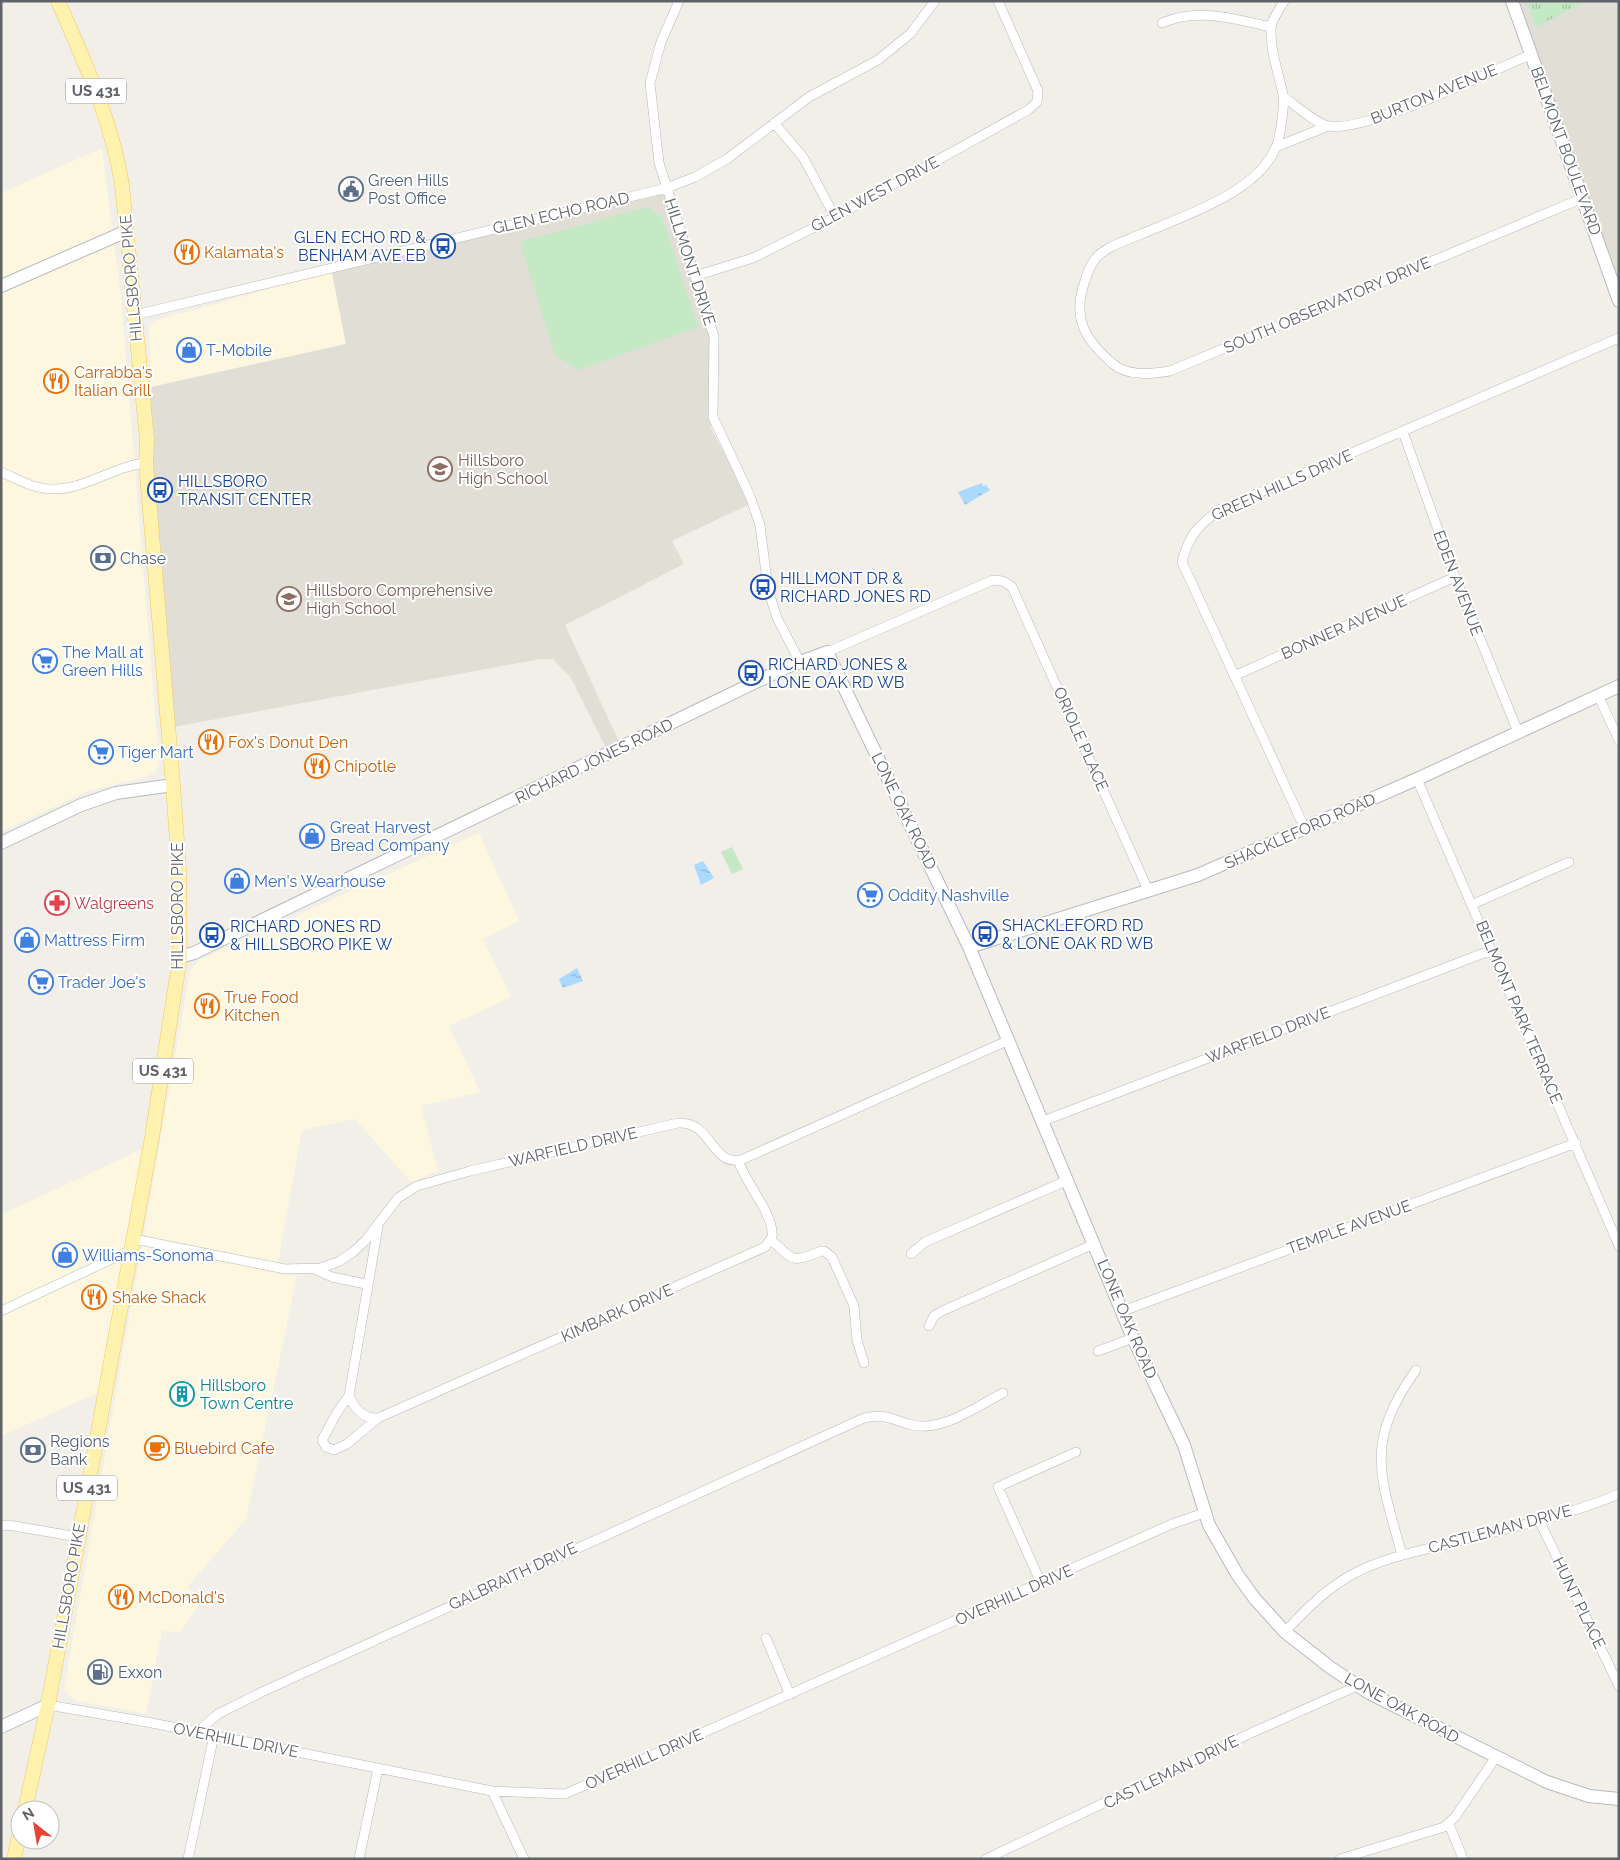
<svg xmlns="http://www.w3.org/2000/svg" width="1620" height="1860" font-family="Raleway,sans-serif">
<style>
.commercial{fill:#fef7e0}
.education{fill:#e1ded6}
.grass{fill:url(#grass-tufts)}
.pitch{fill:#c5e8c5}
.water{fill:url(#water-ripples)}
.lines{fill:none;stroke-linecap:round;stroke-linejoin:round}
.street-casing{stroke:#b5b8bc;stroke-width:10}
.secondary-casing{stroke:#b6babf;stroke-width:14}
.primary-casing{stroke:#f2c960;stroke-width:15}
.street{stroke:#fff;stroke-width:9}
.secondary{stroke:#fff;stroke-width:12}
.primary{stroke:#fff2af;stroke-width:14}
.labels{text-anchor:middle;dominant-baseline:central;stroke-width:4;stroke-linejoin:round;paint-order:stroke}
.shield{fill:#fff;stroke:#8f9295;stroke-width:1}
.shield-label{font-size:15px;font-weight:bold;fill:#5f6368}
.street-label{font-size:16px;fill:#5f6368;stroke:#fff}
.service-label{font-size:16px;fill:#4e5e75;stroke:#fff;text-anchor:start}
.transit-label{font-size:16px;fill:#164399;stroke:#fff;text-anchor:start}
.food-label{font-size:16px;fill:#c56008;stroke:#fff;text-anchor:start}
.shop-label{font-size:16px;fill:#366cbe;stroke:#fff;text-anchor:start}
.education-label{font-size:16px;fill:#785e54;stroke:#fff;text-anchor:start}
.health-label{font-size:16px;fill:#be3a42;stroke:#fff;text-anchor:start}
.culture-label{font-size:16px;fill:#0d838f;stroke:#fff;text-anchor:start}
</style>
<defs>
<pattern id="grass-tufts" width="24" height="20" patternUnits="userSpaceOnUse" patternTransform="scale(1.25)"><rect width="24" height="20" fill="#c5e8c5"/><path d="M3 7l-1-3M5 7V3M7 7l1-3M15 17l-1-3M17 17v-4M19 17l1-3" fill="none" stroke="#a3c0a4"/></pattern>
<pattern id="water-ripples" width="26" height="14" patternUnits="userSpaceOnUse" patternTransform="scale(1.25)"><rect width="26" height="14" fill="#aadaff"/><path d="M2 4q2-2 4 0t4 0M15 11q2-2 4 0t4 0" fill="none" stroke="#8eb4d2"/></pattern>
</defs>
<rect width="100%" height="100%" fill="#f1efe8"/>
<path class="commercial" d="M 102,148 L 121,298 L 159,761 L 156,771 L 148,776 L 88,791 L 1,832 L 1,193 Z
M 332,272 L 346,344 L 151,387 L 149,328 L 157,320 Z
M 479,833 L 519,921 L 483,939 L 511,997 L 449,1026 L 480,1092 L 421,1106 L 438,1171 L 411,1182 L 355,1119 L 302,1130 L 276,1274 L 297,1276 L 246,1519 L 187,1587 L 202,1601 L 180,1632 L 162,1631 L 146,1714 L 74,1700 L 64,1689 L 190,971 L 199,960 Z
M 151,1145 L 106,1389 L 1,1436 L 1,1215 Z"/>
<path class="education" d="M 1518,1 L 1619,1 L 1619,281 L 1566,139 Z
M 667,188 L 710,319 L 713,417 L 711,429 L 752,503 L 672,541 L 684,564 L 565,625 L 622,748 L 609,754 L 571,678 L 553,659 L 540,659 L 168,728 L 142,389 L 346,344 L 331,268 Z"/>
<path class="grass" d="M 1526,1 L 1588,1 L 1536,27 Z"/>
<path class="pitch" d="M 647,207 L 662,217 L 698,327 L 579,370 L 555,355 L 520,242 Z
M 732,847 L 743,869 L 732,874 L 721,852 Z"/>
<path class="water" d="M 982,483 L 983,486 L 986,485 L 990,490 L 965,505 L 958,492 Z
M 703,861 L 714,878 L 701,885 L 694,865 Z
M 577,968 L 583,981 L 563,988 L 559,979 Z"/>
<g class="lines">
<defs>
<path id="street" d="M 679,1 L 661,42 L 650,83 L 659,163 L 714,336 L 713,417 L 750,496 L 760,525 L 768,589 L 777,618 L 800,662
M 1284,1 C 1280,9 1271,20 1271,28 C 1270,52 1279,73 1283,95 C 1285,103 1280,139 1276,147 C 1258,193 1181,217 1139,235 C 1125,241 1107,246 1096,258 C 1091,264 1087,274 1085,281 C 1072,317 1084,339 1112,363 C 1127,377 1152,374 1170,371 L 1583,198
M 1162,23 C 1197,7 1235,19 1271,27
M 1284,97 C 1295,105 1316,124 1329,126 C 1365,133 1492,71 1532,54
M 774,123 L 803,157 L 835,217
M 1276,147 L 1328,126
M 695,276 L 753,258 L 835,217 L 1028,110 L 1037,102 L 1038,91 L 998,1
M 135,315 L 667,188 L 695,177 L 727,159 L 809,97 L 878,60 L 910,34 L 935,1
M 1403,432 L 1455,577 L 1518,732
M 1,472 C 13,477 25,484 37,487 C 78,497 107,467 146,463
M 827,652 L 993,580 L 1003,581 L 1012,587 L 1149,892
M 1234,676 L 1455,577
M 1598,695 L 1619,740
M 1417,779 L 1619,1246
M 1305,829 L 1182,562 C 1189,535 1197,527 1219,510 L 1619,338
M 1473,904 L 1569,862
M 1043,1121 L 1492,950
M 378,1227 L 349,1396 L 338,1411 L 322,1440 L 326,1447 L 334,1450 L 347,1444 L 378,1418 L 765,1247 L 772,1237 C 775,1215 745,1183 738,1160
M 134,1239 L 285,1269 L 321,1268 L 340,1261 L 353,1252 L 365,1241 L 398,1198 L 417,1186 L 470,1171 L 678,1123 C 712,1121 710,1165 741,1160 L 1009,1040
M 771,1240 C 794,1260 791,1264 821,1251 L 824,1251 L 832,1257 L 854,1306 L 857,1340 L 864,1363
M 911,1254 L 925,1242 L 1068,1180
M 314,1269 L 332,1277 L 366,1284
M 1,1311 L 131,1250
M 1123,1311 L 1576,1143
M 929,1326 L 934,1316 L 942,1311 L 1094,1244
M 1098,1351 L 1133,1338
M 349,1396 C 355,1409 363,1419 378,1418
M 1539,1520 L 1619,1686
M 1,1526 L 8,1525 L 78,1537
M 1402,1555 C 1380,1475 1364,1443 1416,1370
M 1041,1583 L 998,1487 L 1076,1452
M 1285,1632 C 1306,1609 1328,1587 1355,1573 C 1381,1559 1411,1553 1439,1546 C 1499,1530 1562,1518 1619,1494
M 766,1638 L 790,1695
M 48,1705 L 147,1722 L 492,1791 L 565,1794 L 1172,1524 L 1204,1513
M 197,1732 L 218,1714 L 264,1691 L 864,1418 C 888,1413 891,1420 912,1425 C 943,1432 977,1406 1003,1393
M 492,1791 L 524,1859
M 1449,1824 L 1463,1859
M 188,1859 L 214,1735
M 359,1859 L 378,1769
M 986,1859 L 1251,1733 L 1357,1686
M 1340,1859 L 1444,1827 L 1455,1817 L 1496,1757"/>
<path id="secondary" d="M 1512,1 L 1619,301
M 1,286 L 127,231
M 1,843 L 81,805 L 116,793 L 173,785
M 969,947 L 1198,875 L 1417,779 L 1619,686
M 180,957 L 194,953 L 787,667 L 827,652 L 969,947 L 1133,1338 L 1184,1445 L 1209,1525 L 1237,1574 L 1255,1599 L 1285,1632 L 1331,1668 L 1369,1693 L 1547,1782 L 1589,1796 L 1619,1799
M 1,1727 L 48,1705"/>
<path id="primary" d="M 25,1810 L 48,1705 L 152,1137 L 180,957 L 179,870 L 173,785 L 146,463 L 147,440 L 122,185 C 112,120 84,61 58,1
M 14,1859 L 20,1831"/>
</defs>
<use href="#street" class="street-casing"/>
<use href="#secondary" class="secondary-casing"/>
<use href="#primary" class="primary-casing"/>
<use href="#street" class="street"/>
<use href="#secondary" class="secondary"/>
<use href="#primary" class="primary"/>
</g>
<defs>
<symbol id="civic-ring" viewBox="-11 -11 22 22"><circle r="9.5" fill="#fff" stroke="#5c6f8a" stroke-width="1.5"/><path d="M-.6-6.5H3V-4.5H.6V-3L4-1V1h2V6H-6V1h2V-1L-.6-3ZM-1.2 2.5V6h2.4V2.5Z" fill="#5c6f8a"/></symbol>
<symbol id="bus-ring" viewBox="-11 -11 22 22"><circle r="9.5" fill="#fff" stroke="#1a4fb4" stroke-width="1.5"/><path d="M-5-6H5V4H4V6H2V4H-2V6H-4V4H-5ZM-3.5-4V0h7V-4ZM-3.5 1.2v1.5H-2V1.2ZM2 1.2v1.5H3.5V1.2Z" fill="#1a4fb4"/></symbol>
<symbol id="restaurant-ring" viewBox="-11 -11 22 22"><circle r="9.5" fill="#fff" stroke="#e8710a" stroke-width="1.5"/><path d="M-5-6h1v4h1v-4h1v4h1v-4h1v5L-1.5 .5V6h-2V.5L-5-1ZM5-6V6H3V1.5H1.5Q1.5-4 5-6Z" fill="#e8710a"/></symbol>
<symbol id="shop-ring" viewBox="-11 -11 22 22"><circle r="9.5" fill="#fff" stroke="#3f7fe0" stroke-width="1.5"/><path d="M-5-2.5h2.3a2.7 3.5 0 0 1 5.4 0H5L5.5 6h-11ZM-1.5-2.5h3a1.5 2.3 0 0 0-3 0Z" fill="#3f7fe0"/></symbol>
<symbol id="school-ring" viewBox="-11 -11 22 22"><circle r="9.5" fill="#fff" stroke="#8d6e63" stroke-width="1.5"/><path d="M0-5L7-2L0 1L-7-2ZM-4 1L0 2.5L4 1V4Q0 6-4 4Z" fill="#8d6e63"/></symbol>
<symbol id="bank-ring" viewBox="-11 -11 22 22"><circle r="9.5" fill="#fff" stroke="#5c6f8a" stroke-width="1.5"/><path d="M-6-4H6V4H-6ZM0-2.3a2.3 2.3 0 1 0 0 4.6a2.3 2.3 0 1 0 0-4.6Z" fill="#5c6f8a"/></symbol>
<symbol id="supermarket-ring" viewBox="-11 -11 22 22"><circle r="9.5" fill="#fff" stroke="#3f7fe0" stroke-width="1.5"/><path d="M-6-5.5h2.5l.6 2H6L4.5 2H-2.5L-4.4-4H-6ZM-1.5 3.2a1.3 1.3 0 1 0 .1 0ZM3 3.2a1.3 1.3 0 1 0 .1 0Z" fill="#3f7fe0"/></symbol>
<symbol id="pharmacy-ring" viewBox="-11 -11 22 22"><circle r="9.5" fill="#fff" stroke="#e0444e" stroke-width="1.5"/><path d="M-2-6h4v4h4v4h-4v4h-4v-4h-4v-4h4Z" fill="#e0444e"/></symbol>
<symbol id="building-ring" viewBox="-11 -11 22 22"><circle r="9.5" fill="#fff" stroke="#0f9aa8" stroke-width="1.5"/><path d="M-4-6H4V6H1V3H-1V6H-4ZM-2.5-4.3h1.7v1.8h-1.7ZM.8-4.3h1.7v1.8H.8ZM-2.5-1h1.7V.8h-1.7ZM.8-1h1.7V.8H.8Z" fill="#0f9aa8"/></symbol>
<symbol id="cafe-ring" viewBox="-11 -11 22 22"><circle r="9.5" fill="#fff" stroke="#e8710a" stroke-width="1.5"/><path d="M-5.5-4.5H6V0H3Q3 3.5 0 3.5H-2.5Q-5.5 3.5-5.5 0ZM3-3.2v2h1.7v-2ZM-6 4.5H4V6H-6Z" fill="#e8710a"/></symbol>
<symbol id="fuel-ring" viewBox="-11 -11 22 22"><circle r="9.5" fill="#fff" stroke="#5c6f8a" stroke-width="1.5"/><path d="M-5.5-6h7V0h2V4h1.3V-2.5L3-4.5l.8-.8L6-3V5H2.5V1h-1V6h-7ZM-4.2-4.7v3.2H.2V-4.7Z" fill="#5c6f8a"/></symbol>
</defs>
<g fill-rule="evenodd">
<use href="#civic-ring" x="337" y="175" width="28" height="28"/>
<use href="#bus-ring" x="429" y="232" width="28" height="28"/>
<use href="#restaurant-ring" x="173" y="238" width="28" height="28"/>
<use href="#shop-ring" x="175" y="336" width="28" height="28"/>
<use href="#restaurant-ring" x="42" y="367" width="28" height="28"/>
<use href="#school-ring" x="426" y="455" width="28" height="28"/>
<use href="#bus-ring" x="146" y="476" width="28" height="28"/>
<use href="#bank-ring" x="89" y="544" width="28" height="28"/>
<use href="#bus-ring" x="749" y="573" width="28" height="28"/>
<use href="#school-ring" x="275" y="585" width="28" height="28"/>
<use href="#supermarket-ring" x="31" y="647" width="28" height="28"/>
<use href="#bus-ring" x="737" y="659" width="28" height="28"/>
<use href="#restaurant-ring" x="197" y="728" width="28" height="28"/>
<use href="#supermarket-ring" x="87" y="738" width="28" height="28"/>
<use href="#restaurant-ring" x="303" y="752" width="28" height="28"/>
<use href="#shop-ring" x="298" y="822" width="28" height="28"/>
<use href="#shop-ring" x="223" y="867" width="28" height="28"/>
<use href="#supermarket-ring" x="856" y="881" width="28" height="28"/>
<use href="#pharmacy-ring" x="43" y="889" width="28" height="28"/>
<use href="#bus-ring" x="971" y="920" width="28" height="28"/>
<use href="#bus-ring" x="198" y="921" width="28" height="28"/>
<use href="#shop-ring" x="13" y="926" width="28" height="28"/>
<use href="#supermarket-ring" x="27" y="968" width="28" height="28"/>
<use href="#restaurant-ring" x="193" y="992" width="28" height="28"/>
<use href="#shop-ring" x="51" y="1241" width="28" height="28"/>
<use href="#restaurant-ring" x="80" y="1283" width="28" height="28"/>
<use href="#building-ring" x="168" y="1380" width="28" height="28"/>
<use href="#cafe-ring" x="143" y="1434" width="28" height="28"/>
<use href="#bank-ring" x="19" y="1436" width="28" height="28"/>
<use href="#restaurant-ring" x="107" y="1583" width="28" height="28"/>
<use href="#fuel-ring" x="86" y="1658" width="28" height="28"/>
</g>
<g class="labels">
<g class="shield">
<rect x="66" y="78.5" width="60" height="25" rx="4"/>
<rect x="133" y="1058.5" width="60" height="25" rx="4"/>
<rect x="57" y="1475.5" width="60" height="25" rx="4"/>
</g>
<g class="shield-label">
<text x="96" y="91">US 431</text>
<text x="163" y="1071">US 431</text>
<text x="87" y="1488">US 431</text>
</g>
<g class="street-label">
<text transform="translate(1434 94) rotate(-22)">BURTON AVENUE</text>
<text transform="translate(1566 151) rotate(70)">BELMONT BOULEVARD</text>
<text transform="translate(875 194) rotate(-28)">GLEN WEST DRIVE</text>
<text transform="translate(561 213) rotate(-13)">GLEN ECHO ROAD</text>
<text transform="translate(690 262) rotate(72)">HILLMONT DRIVE</text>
<text transform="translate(131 278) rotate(-95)">HILLSBORO PIKE</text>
<text transform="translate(1327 305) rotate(-23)">SOUTH OBSERVATORY DRIVE</text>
<text transform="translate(1282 485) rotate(-24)">GREEN HILLS DRIVE</text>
<text transform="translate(1458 583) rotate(69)">EDEN AVENUE</text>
<text transform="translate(1344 627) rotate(-24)">BONNER AVENUE</text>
<text transform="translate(1081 739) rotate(66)">ORIOLE PLACE</text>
<text transform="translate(594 761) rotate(-26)">RICHARD JONES ROAD</text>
<text transform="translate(904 811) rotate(64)">LONE OAK ROAD</text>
<text transform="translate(1300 831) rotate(-24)">SHACKLEFORD ROAD</text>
<text transform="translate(177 906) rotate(-90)">HILLSBORO PIKE</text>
<text transform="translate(1519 1012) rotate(67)">BELMONT PARK TERRACE</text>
<text transform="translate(1268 1035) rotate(-21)">WARFIELD DRIVE</text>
<text transform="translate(573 1147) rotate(-13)">WARFIELD DRIVE</text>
<text transform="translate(1349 1227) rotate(-20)">TEMPLE AVENUE</text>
<text transform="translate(617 1313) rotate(-24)">KIMBARK DRIVE</text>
<text transform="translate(1127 1319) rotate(67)">LONE OAK ROAD</text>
<text transform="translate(1500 1529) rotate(-15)">CASTLEMAN DRIVE</text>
<text transform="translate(513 1576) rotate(-25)">GALBRAITH DRIVE</text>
<text transform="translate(69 1586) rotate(-80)">HILLSBORO PIKE</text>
<text transform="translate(1014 1595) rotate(-24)">OVERHILL DRIVE</text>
<text transform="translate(1579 1603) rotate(64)">HUNT PLACE</text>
<text transform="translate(1402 1708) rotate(29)">LONE OAK ROAD</text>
<text transform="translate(236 1740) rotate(11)">OVERHILL DRIVE</text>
<text transform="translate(644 1759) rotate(-24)">OVERHILL DRIVE</text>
<text transform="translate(1171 1772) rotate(-26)">CASTLEMAN DRIVE</text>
</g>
<g class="service-label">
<text x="368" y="180">Green Hills<tspan x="368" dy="18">Post Office</tspan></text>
<text x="120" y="558">Chase</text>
<text x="50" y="1441">Regions<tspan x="50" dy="18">Bank</tspan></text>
<text x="118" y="1672">Exxon</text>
</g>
<g class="transit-label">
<text x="426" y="237" text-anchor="end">GLEN ECHO RD &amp;<tspan x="426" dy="18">BENHAM AVE EB</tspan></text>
<text x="178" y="481">HILLSBORO<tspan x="178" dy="18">TRANSIT CENTER</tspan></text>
<text x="780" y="578">HILLMONT DR &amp;<tspan x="780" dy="18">RICHARD JONES RD</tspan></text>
<text x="768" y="664">RICHARD JONES &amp;<tspan x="768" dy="18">LONE OAK RD WB</tspan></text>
<text x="1002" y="925">SHACKLEFORD RD<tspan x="1002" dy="18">&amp; LONE OAK RD WB</tspan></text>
<text x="230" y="926">RICHARD JONES RD<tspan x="230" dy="18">&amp; HILLSBORO PIKE W</tspan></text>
</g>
<g class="food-label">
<text x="204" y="252">Kalamata's</text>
<text x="74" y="372">Carrabba's<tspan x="74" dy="18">Italian Grill</tspan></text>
<text x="228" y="742">Fox's Donut Den</text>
<text x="334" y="766">Chipotle</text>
<text x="224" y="997">True Food<tspan x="224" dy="18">Kitchen</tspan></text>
<text x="112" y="1297">Shake Shack</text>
<text x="174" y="1448">Bluebird Cafe</text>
<text x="138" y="1597">McDonald's</text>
</g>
<g class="shop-label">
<text x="206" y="350">T-Mobile</text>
<text x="62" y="652">The Mall at<tspan x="62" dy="18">Green Hills</tspan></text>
<text x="118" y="752">Tiger Mart</text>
<text x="330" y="827">Great Harvest<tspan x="330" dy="18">Bread Company</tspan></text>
<text x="254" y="881">Men's Wearhouse</text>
<text x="888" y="895">Oddity Nashville</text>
<text x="44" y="940">Mattress Firm</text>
<text x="58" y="982">Trader Joe's</text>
<text x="82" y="1255">Williams-Sonoma</text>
</g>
<g class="education-label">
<text x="458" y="460">Hillsboro<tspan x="458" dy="18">High School</tspan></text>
<text x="306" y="590">Hillsboro Comprehensive<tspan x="306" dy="18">High School</tspan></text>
</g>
<g class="health-label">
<text x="74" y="903">Walgreens</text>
</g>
<g class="culture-label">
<text x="200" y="1385">Hillsboro<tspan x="200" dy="18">Town Centre</tspan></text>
</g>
</g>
<rect width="1620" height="1860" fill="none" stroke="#5f6368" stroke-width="5"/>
<g transform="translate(35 1825) rotate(329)"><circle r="24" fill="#ffffff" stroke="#bfc1c3"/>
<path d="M0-4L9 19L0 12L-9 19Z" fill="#ea4335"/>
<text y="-8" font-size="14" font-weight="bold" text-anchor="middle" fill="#5f6368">N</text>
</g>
</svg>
